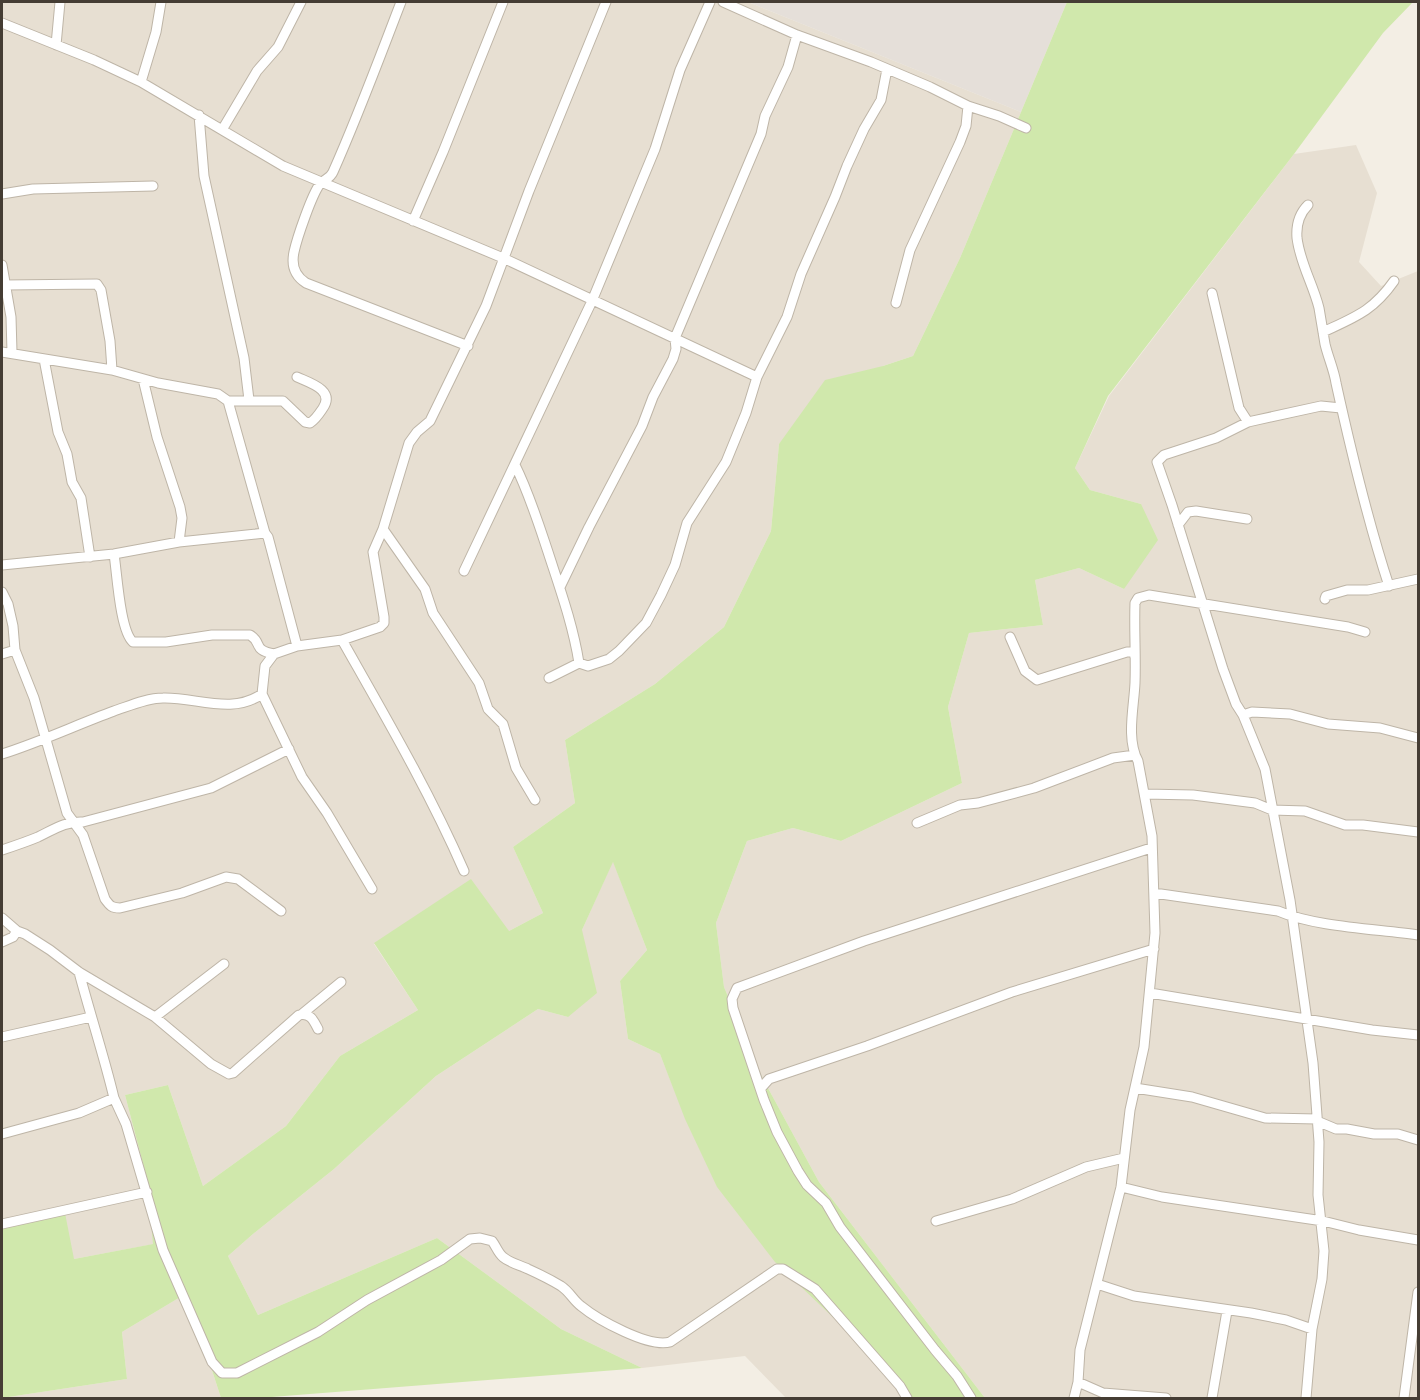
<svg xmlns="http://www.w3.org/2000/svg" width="1420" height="1400" font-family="'Golos Text',sans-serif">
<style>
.residential{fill:#e7dfd2}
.industrial{fill:#e5dfd9}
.green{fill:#d0e8ac}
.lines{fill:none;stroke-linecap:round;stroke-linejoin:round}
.minor-casing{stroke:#beb5a7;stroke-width:11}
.minor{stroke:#fff;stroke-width:9}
</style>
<rect width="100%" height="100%" fill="#f3eee4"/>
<path class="residential" d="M 2,2 L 748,2 L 1021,112 L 960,258 L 913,356 L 883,366 L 779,444 L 771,531 L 724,627 L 655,684 L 565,740 L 575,803 L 513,847 L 543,913 L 509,931 L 374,944 L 418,1010 L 340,1056 L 286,1126 L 203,1186 L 168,1085 L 125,1095 L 147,1179 L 154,1244 L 74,1259 L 2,1228 Z
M 1356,145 L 1377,193 L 1359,262 L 1381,286 L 1418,271 L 1418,1398 L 985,1398 L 819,1182 L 762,1077 L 724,987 L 716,923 L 747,841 L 793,828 L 841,841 L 962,783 L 948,707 L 969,633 L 1043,625 L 1035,580 L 1079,568 L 1124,589 L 1141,504 L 1090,490 L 1075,468 L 1109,396 L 1294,154 Z
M 613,861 L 647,950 L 620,981 L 628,1039 L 660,1054 L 686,1119 L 862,1345 L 908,1398 L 786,1398 L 745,1356 L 642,1368 L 561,1329 L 437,1238 L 258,1315 L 228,1256 L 253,1234 L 334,1169 L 436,1076 L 538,1009 L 568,1017 L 582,930 Z
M 187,1293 L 221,1398 L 2,1398 L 127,1379 L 122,1332 Z"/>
<path class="industrial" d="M 748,2 L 1067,2 L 1021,112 Z"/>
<path class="green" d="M 1067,2 L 1413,2 L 1383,33 L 1294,154 L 1108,396 L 1075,468 L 1090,490 L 1141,504 L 1158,540 L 1124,589 L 1079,568 L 1035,580 L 1043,625 L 969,633 L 948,707 L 962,783 L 841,841 L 793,828 L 747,841 L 716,923 L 724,987 L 762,1077 L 819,1182 L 985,1398 L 908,1398 L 862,1345 L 775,1262 L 717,1187 L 685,1119 L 660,1054 L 628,1039 L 620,981 L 647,950 L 613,862 L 582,930 L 597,993 L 568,1017 L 538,1009 L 436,1076 L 334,1169 L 253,1234 L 228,1256 L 258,1315 L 437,1238 L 561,1329 L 642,1368 L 259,1398 L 221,1398 L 187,1293 L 122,1332 L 127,1379 L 2,1398 L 2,1228 L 65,1213 L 74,1259 L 153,1244 L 147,1179 L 125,1095 L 168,1085 L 203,1186 L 286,1126 L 340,1056 L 418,1010 L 374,943 L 471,879 L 509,931 L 543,913 L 513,847 L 575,803 L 565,740 L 655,684 L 724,627 L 771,531 L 779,444 L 825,380 L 883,366 L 913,356 L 960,258 Z"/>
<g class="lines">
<defs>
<path id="minor" d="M 401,2 C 379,59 358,116 333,172 C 330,179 324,179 320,184 C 312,194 297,238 294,252 C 291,266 295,276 306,283 L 468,346
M 723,2 L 797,35 L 871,62 L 930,87 L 968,106 L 999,116 L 1026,128
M 2,23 L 94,60 L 141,82 L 283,166 L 503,258 L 757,377
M 56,45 L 60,2
M 141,82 L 156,32 L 161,2
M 199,115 L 204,176 L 244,358 L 249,400
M 222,130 L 257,71 L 278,47 L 301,2
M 2,194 L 33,189 L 153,186
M 1308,205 C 1299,214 1296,225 1297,238 C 1300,263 1313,284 1319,308 C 1321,320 1323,332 1325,344 C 1328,357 1334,370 1336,383 C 1351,451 1367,519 1389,586
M 413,221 L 443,152 L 503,2
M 2,265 L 11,317 L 12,352
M 5,285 L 97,284 L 101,290 L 110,341 L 112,370
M 1212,293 L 1239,408 L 1248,422 L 1321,406 L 1341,408
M 896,303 L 910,250 L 960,142 L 966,126 L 968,106
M 1323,332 C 1355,317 1373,311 1394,281
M 2,352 L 112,370 L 158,383 L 218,394 L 228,401 L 283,401 L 305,422 L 310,423 C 316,419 319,414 323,408 C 335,390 310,383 297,377
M 44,359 L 58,432 L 67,454 L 72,482 L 81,498 L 90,557
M 143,379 L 157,437 L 180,507 L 182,518 L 179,542
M 228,401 L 265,533
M 1248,422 L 1216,438 L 1164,455 L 1157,462 L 1172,505 L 1223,669 L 1236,704 L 1243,715 L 1265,769 L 1290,900 L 1313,1063 L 1319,1142 L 1318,1195 L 1324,1251 L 1322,1279 L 1312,1329 L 1306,1398
M 515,465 C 529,493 538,522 548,552 C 560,589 573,625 579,663
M 1178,525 L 1188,512 L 1196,511 L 1247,519
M 114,554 C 117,573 120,631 133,642 L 166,642 L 212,635 L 250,635 C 263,643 252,650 274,654
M 2,565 L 114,554 L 179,542 L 265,533 L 268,537 L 297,646
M 464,571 L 592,301 L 655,149 L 680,70 L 710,2
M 560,587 L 589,527 L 642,426 L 653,397 L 673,359 L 676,349 L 675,338 L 761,134 L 765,116 L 788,67 L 797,35
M 2,592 L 8,604 L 13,626 L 15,650 L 34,698 L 67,813 L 83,835 L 105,899 C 110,906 112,908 120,908 L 182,893 L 226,877 L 238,879 L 281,911
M 1325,599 L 1326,596 L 1347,590 L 1368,590 L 1418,579
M 1010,637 L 1025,671 L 1037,680 L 1127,652 L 1134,652 L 1135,657
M 342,640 C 385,716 429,791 464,871
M 2,654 L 15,650
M 549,678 L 579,663 L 588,666 L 609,659 L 619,651 L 646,623 L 661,595 L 675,565 L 687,523 L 726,462 L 746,413 L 757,377 L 787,317 L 801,274 L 835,197 L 847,166 L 864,129 L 881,100 L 887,69
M 262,694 L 302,777 L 327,813 L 372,889
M 1243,715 L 1252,712 L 1290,714 L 1328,724 L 1380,728 L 1418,738
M 2,754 C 40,742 76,725 114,711 C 129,706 147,698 163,698 C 196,697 232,715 262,694 L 265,666 L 274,654 L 297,646 L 342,640 L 380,627 L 384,623 L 384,617 L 373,552 L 383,529
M 1145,794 L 1193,795 L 1255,803 L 1272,810 L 1305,811 L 1345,825 L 1363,825 L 1418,832
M 535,800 L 516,768 L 503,724 L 488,709 L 479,683 L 433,613 L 425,589 L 383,529 L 409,443 L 417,432 L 430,421 L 486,306 L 529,191 L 606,2
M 917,823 L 960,805 L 978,803 L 1034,788 L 1113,758 L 1135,755
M 2,850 C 14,846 26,842 38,837 C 53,830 65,821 83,822 L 211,788 L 289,749
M 1154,893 L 1278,911 C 1315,927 1378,929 1418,935
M 2,918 L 17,931 L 25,934 L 50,950 L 79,972 L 155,1017 L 211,1064 L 229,1074 L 233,1073 L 299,1015 C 310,1012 314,1021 318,1029
M 2,942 L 13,937 L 17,931
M 1150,993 L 1372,1030 L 1418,1035
M 302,1014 L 341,982
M 155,1017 L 224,964
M 2,1037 L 91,1017
M 761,1088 L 769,1079 L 775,1077 L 867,1046 L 1012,992 L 1154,949
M 1135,1088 L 1192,1097 L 1265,1118 L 1317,1119
M 114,1098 L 126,1124 L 163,1250 L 212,1362 L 222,1373 L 237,1373 L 318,1332 L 367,1300 L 441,1260 L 470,1239 L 480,1238 L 492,1241 C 496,1246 498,1253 503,1257 C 510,1263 520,1265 528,1269 C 539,1274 551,1280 561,1286 C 570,1292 573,1300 581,1306 C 598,1320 649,1348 670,1342 L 777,1269 L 783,1269 L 815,1289 L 900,1386 L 907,1398
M 1317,1121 L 1336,1129 L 1347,1129 L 1374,1134 L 1398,1134 L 1418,1140
M 2,1134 L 79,1113 L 114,1098 C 104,1056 90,1014 79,972
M 1121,1187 L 1162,1197 L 1323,1221 L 1359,1230 L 1418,1240
M 936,1221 L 1012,1199 L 1086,1167 L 1124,1158
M 2,1224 L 147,1192
M 1097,1284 L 1134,1296 L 1251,1313 L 1286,1320 L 1312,1329
M 1078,1382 L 1103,1393 L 1166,1398
M 971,1398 L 957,1376 L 935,1350 L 840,1227 L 826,1203 L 807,1185 L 798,1171 L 777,1132 L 764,1100 L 733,1008 L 732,999 L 737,988 L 864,941 L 1151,848
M 1074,1398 L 1078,1382 L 1080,1350 L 1121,1187 L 1130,1110 L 1144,1047 L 1155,933 L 1152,836 L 1138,761 C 1126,739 1134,707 1135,683 C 1136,656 1134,629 1135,603 L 1138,598 L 1149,595 L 1348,627 L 1365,632
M 1212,1398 L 1227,1311
M 1404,1398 L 1418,1292"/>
</defs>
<use href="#minor" class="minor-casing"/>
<use href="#minor" class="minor"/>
</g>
<rect width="1420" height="1400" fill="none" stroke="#453d34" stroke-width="6"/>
</svg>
